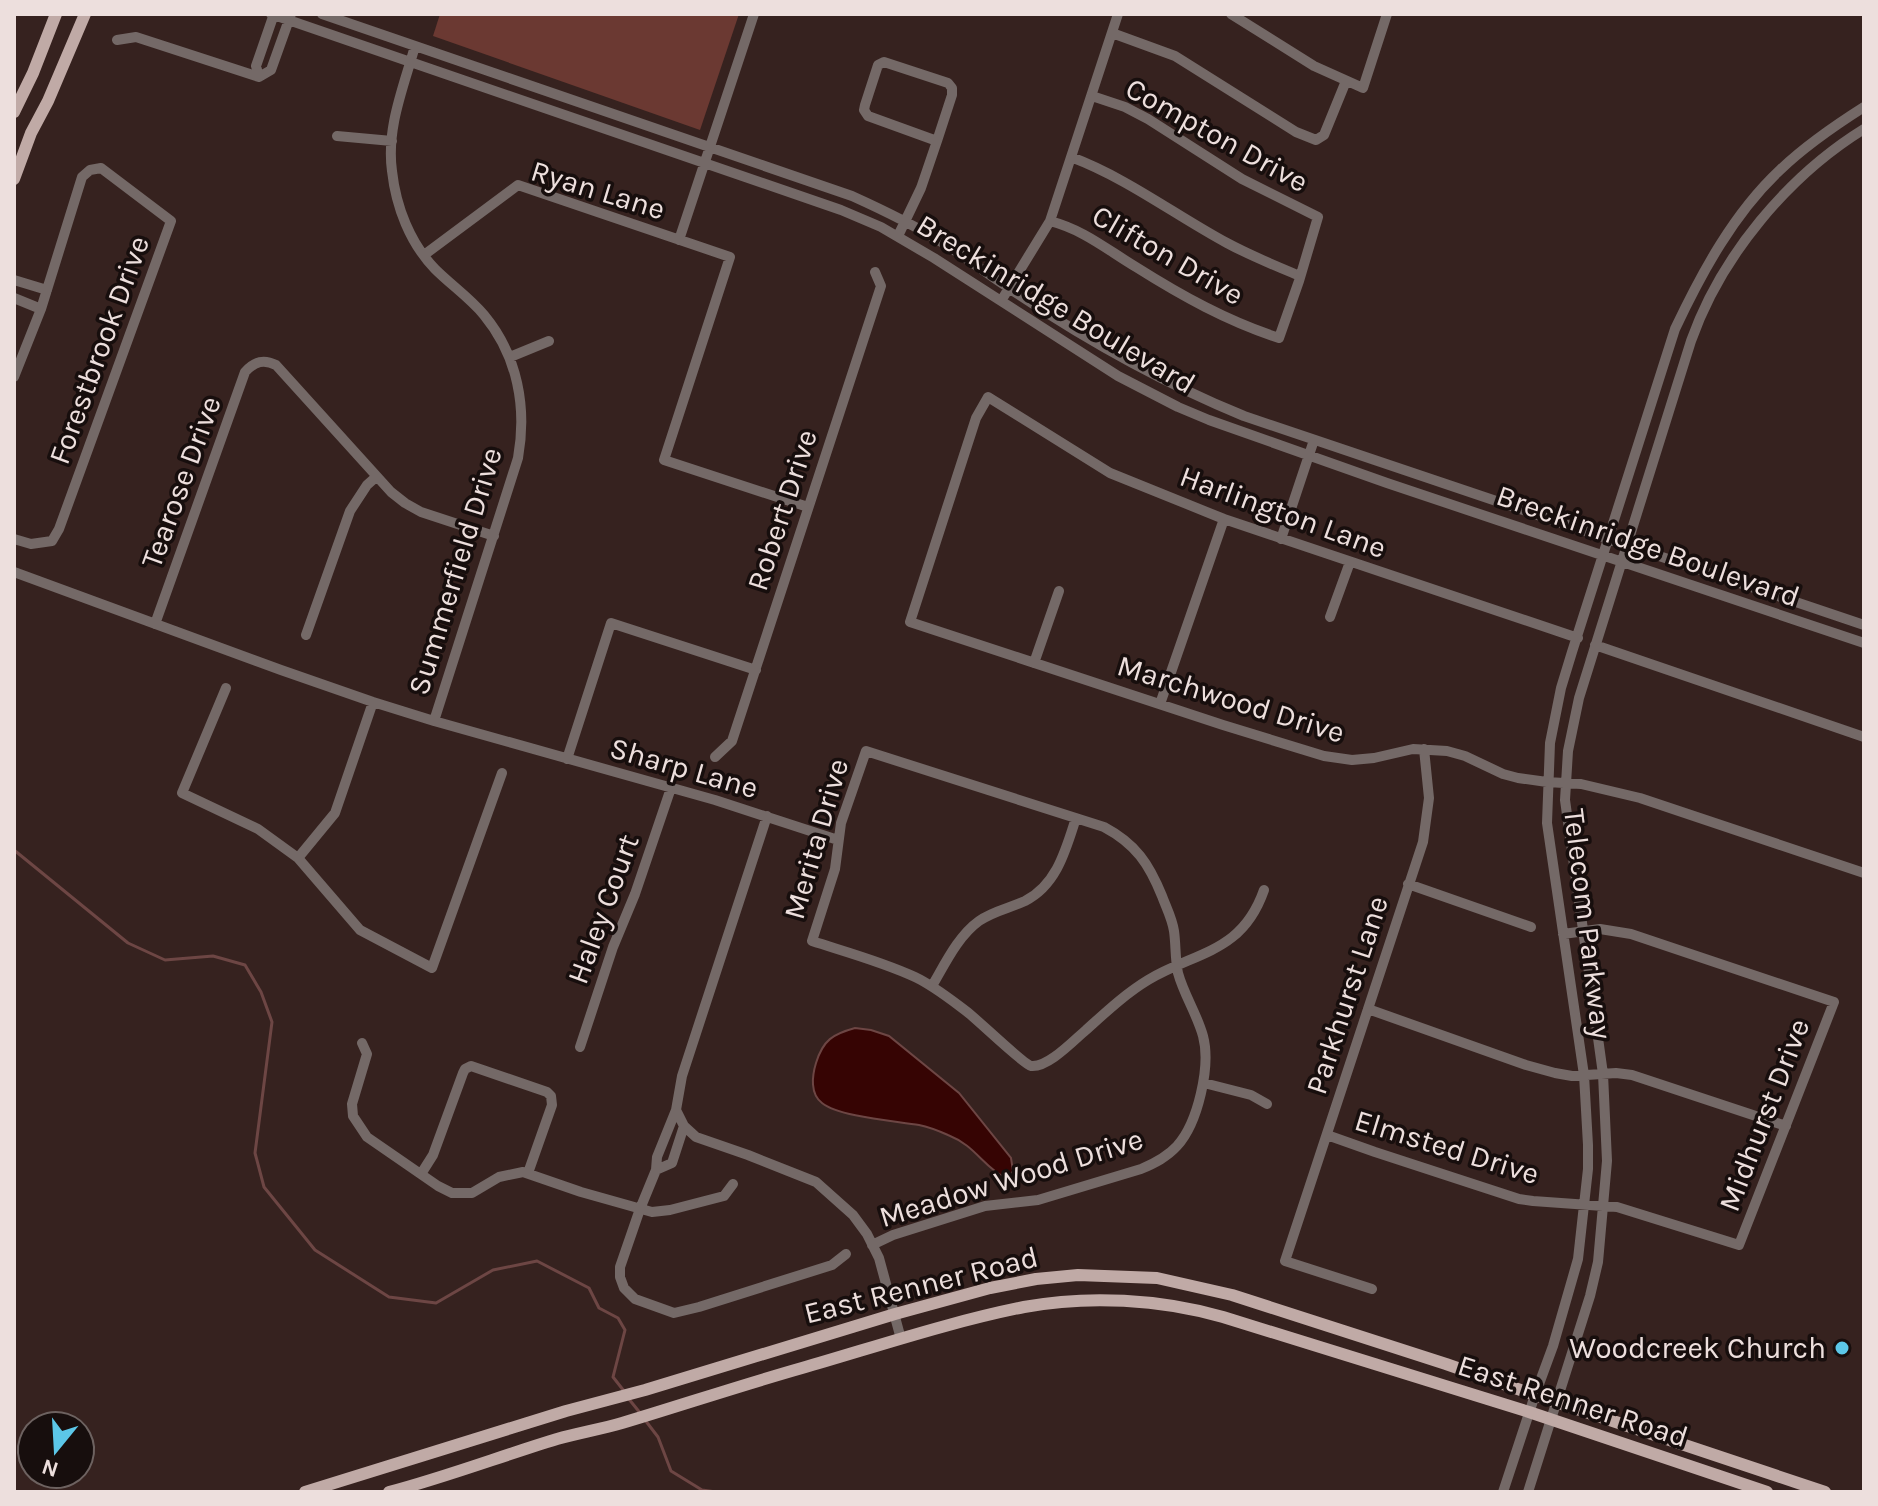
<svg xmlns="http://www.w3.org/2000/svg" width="1878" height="1506" font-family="Karla,sans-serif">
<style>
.green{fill:#6b3932}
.water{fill:#360403;stroke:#6d4644;stroke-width:2}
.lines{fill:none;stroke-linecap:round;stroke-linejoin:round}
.stream{stroke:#6d4644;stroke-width:3}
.minor{stroke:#746967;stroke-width:10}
.major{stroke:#c0aaa6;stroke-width:12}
.poi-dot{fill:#5cc7e8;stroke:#170e0d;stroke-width:3}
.labels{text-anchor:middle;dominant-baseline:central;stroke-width:7;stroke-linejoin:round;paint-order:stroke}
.street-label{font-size:30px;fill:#eddfdd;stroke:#170e0d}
.poi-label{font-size:30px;fill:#eddfdd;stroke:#170e0d;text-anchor:end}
</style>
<rect width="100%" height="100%" fill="#36221f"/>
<path class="green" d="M 440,14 L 739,14 L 700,130 L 433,36 Z"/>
<path class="water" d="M 855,1028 L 871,1030 L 889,1036 L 959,1093 L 1011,1158 L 1013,1171 L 1007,1179 C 983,1167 976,1146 948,1135 C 939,1131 929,1127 919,1125 C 896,1121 839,1117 822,1103 C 810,1094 812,1076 816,1063 C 823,1040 833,1034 855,1028 Z"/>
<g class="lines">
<path class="stream" d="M 14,850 L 128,943 L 165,960 L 213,956 L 245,965 L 261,992 L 272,1022 L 255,1153 L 264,1187 L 315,1250 L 389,1297 L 436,1303 L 493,1270 L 537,1261 L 589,1288 L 599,1308 L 618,1318 L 625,1330 L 613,1377 L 624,1391
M 628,1398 L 641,1414
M 645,1420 L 658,1437 L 671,1471 L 702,1490 L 716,1492"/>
<path class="minor" d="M 271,14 L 841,210 L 881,227 L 934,258 L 1118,376 L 1178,407 L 1209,420 L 1387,483 L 1864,643
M 322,14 L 852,196 C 883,210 914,225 943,243 C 966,257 987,274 1009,288 C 1083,338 1161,382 1244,416 L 1864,625
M 1231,14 L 1314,66 L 1363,88 L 1387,14
M 1112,33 L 1175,56 L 1296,132 L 1316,140 L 1324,135 L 1346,81
M 117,40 L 136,37 L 259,77 L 271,70 L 291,14
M 415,46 C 404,86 386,128 392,171 C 396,207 410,243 435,269 C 451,285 470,298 484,315 C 518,356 527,408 518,458 L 434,721
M 884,62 L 948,83 L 952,88 L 952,95 L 937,141 L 868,116 L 864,110 L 865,105 L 878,65 Z
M 259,77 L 256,66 L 274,14
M 337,136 L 392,141
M 1071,157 C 1127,178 1175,215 1227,243 C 1251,256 1276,266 1300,276
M 1050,221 C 1084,230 1106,249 1136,267 C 1182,296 1227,321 1279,338 L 1299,281 L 1318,217 L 1242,179 L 1148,119 L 1125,107 L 1092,96
M 898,236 L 921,188 L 937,141
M 679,240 L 754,14
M 424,255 L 518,185 L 730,257 L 664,460 L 808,507
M 14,280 L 47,290
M 14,298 L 41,309
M 1001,301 L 1050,221 L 1118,14
M 510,357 L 549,341
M 14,377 L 41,309 L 82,177 L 90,170 L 101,168 L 171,221 L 59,529 L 52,541 L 31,544 L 14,539
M 1281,539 L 1314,440
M 14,572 L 281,670 L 373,702 L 434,721 L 715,800 L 838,840
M 1330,617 L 1350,562
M 155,624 L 245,372 C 255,361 264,359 276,365 L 391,492 L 405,503 L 421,512 L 494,536
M 306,635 L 350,511 L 367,485 L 376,477
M 1578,638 L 1224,519 L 1110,473 L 988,397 L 976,418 L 910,622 L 1223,725 L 1324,756 L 1352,760 L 1374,758 L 1413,749 L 1447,751 L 1465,756 L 1503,774 L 1518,778 L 1547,782 L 1581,784 L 1640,798 L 1864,873
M 1595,645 L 1864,737
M 1034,663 L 1059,591
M 226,688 L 182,793 L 258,829 L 298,858 L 360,930 L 432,968 L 502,773
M 1160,704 L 1224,519
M 715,757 L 732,741 L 881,286 L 875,272
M 567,759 L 611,623 L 756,670
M 767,816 L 682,1076 L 676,1110 L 684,1126 L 696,1137 L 748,1155 L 816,1182 L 853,1215 L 867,1234 L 879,1258 L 901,1339
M 298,858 L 335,813 L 373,702
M 1408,884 L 1531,927
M 932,986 C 945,964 958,936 979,921 C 993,911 1010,908 1025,901 C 1057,885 1066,849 1076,818
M 1368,1009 L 1526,1065 L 1555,1073 L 1572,1076 L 1616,1073 L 1632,1075 L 1786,1126
M 362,1043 L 367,1054 L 352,1104 L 353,1116 L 367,1137 L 438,1186 L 452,1193 L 472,1193 L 499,1177 L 523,1172 L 581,1192 L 652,1212 L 670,1210 L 724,1196 L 733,1184
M 580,1047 L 613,947 L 635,894 L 671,788
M 1204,1083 L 1251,1095 L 1267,1104
M 676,1110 L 657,1157 L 656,1170 L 640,1209 L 620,1267 L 620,1277 L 624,1288 L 635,1299 L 674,1313 L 699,1307 L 832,1265 L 846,1254
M 1327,1135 L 1375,1152 L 1519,1199 L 1533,1201 L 1617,1207 L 1739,1245 L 1834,1002 L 1631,934 L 1600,929 L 1563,934
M 656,1170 L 672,1163 L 684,1126
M 421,1174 L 433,1155 L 463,1073 L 465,1069 L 471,1066 L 547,1092 L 551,1096 L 552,1105 L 528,1173
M 872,1245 L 893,1235 L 985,1206 L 1038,1200 L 1141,1169 C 1155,1163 1167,1157 1177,1146 C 1198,1123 1211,1066 1203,1036 C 1197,1014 1184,995 1178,973 C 1175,959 1176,945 1174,931 C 1172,918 1166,907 1162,896 C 1149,864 1136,844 1104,827 L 866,751 L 841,823 L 835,869 L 812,941 C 846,952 883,962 915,977 C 934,986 950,999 966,1011 C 978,1020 1023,1064 1031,1066 C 1048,1068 1074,1040 1086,1030 C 1106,1012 1125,994 1148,980 C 1197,951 1242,953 1264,890
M 1372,1289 L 1285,1261 L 1423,842 L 1429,798 L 1424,749
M 1503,1492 L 1535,1395 L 1553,1346 L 1578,1259 L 1588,1169 L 1588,1145 L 1584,1075 L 1547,823 L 1550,743 L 1561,688 L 1572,652 L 1675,329 C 1702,272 1734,213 1780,170 C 1805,146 1834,126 1864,107
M 1528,1492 L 1590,1296 L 1598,1262 L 1607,1161 L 1603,1074 L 1565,800 L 1568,751 L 1579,698 L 1691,341 C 1721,256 1788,176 1864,129"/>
<path class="major" d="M 14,112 L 33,73 L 56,14
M 14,179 L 31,133 L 48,101 L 85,14
M 305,1492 L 566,1411 L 645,1390 L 895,1314 L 990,1288 L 1036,1279 L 1078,1275 L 1157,1278 L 1232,1295 L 1446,1364 L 1535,1395 L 1825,1492
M 389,1492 C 446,1477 501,1456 557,1439 C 579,1433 601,1429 622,1423 C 682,1405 742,1385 802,1368 C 875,1347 949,1322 1024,1307 C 1088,1295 1160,1299 1223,1317 L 1529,1412 L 1767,1492"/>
</g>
<circle class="poi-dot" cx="1842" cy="1348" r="8"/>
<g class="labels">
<g class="street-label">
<text transform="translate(1217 135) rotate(29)">Compton Drive</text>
<text transform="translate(598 190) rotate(17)">Ryan Lane</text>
<text transform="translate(1168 255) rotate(30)">Clifton Drive</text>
<text transform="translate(1056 304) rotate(31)">Breckinridge Boulevard</text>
<text transform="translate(99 350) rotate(-70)">Forestbrook Drive</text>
<text transform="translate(181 482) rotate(-70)">Tearose Drive</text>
<text transform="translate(782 510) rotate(-72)">Robert Drive</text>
<text transform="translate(1283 512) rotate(20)">Harlington Lane</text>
<text transform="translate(1648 546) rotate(19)">Breckinridge Boulevard</text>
<text transform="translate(455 571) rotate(-73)">Summerfield Drive</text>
<text transform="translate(1231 699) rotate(17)">Marchwood Drive</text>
<text transform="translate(684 768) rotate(16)">Sharp Lane</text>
<text transform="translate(816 839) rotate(-74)">Merita Drive</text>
<text transform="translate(603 909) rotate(-70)">Haley Court</text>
<text transform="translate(1588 924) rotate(83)">Telecom Parkway</text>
<text transform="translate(1347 995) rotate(-72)">Parkhurst Lane</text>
<text transform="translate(1764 1115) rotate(-69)">Midhurst Drive</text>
<text transform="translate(1447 1147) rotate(17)">Elmsted Drive</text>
<text transform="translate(1011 1178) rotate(-17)">Meadow Wood Drive</text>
<text transform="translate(921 1285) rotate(-14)">East Renner Road</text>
<text transform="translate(1573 1401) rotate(18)">East Renner Road</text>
</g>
<g class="poi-label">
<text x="1826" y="1348">Woodcreek Church</text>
</g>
</g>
<rect width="1878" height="1506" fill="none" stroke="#eddfdd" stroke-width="32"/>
<g transform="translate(56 1450) rotate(198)"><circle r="38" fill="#170e0d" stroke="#6d6260" stroke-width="2"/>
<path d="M0-6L14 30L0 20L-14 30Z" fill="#5cc7e8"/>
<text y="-12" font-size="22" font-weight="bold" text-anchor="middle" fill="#eddfdd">N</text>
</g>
</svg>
